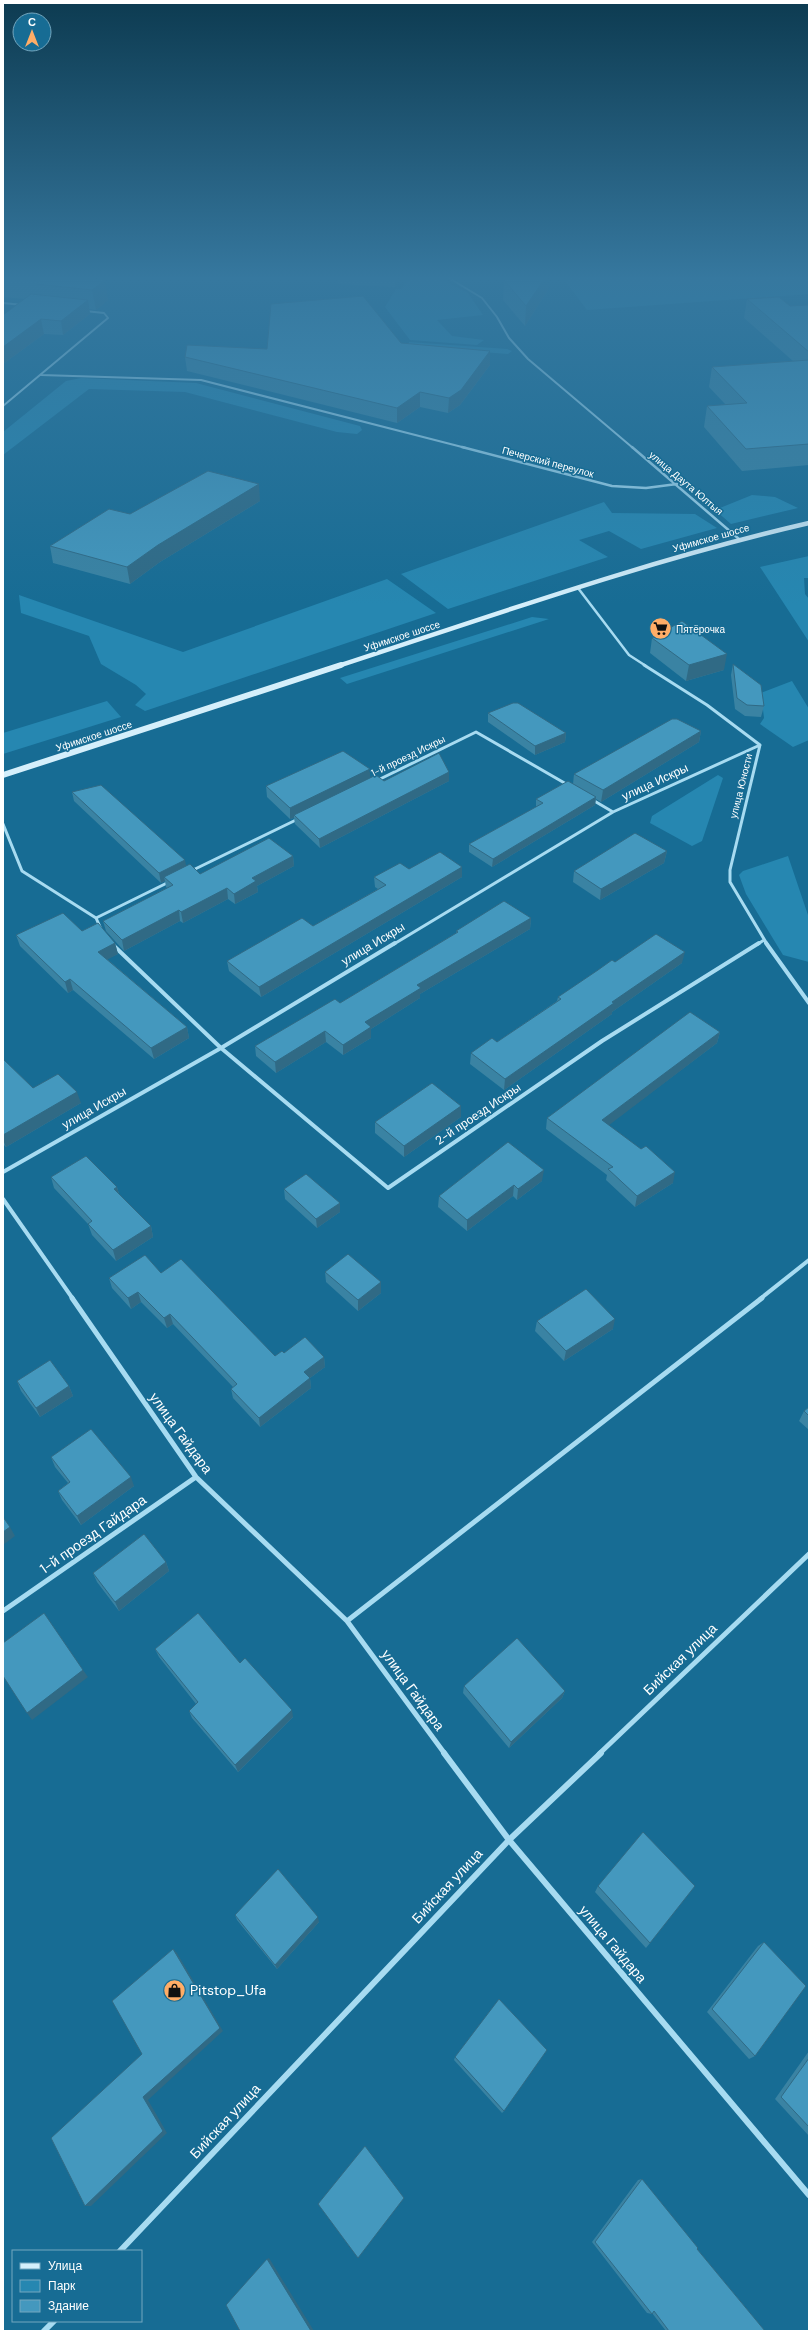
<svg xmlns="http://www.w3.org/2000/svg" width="812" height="2334" font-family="'DM Sans',sans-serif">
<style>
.green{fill:#2687b1}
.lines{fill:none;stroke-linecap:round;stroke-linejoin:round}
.street-far5{stroke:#a7dbf1;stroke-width:2}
.street-far4{stroke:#a7dbf1;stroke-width:2.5}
.street-far3{stroke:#a7dbf1;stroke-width:3}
.street-far2{stroke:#a7dbf1;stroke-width:4}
.street-far1{stroke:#a7dbf1;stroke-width:5}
.street{stroke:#a7dbf1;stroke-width:6}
.secondary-far1{stroke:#d5effb;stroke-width:4.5}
.secondary{stroke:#d5effb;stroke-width:6}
.wall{fill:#3a83a3}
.shaded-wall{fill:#306a85}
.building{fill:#4498be;stroke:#306a85}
.labels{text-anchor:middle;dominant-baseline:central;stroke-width:3;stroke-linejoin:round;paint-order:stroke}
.far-street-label{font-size:10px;fill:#fff;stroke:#176c94}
.far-poi-label{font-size:10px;fill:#fff;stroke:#176c94;text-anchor:start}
.street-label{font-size:12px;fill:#fff;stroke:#176c94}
.near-street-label{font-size:14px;fill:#fff;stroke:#176c94}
.near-poi-label{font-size:14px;fill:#fff;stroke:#176c94;text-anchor:start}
</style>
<rect width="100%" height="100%" fill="#176c94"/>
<path class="green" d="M 439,278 L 468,293 L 483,315 L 437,320 L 452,336 L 484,340 L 477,345 L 410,340 L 385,307 L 396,289 L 401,289 L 408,279 L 426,280 Z
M 563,278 L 809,278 L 809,294 L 587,310 Z
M 409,342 L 507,349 L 512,351 L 508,354 L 418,347 L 409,344 Z
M 81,378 L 196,383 L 360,426 L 362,430 L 357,434 L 337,432 L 185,392 L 89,389 L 3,455 L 3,432 L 66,381 Z
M 752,495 L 775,497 L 798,508 L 731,524 L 715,510 Z
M 604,502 L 612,513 L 695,514 L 717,528 L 641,549 L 609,531 L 579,540 L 608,557 L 448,609 L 401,574 Z
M 809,556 L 809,578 L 804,578 L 805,594 L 809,599 L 809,642 L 760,567 Z
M 387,579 L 436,613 L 145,711 L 135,705 L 146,694 L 136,685 L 101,664 L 89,636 L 21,613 L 19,595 L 183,652 Z
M 532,617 L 549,619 L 347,684 L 340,678 Z
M 792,681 L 809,709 L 809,740 L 793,747 L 760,724 L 764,718 L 761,693 Z
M 107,701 L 121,717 L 3,754 L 3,733 Z
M 718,775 L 723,778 L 702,841 L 692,846 L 650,823 L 652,816 Z
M 788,856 L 809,918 L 809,962 L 783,955 L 746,894 L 739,875 L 743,871 Z"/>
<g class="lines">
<path class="street-far5" d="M 449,278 L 482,298 L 497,317 L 509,338 L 528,359 L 633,448
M 3,303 L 23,305
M 41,375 L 201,380 L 466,448
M 3,406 L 108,318 L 104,313 L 85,311"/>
<path class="street-far4" d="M 462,447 L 612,486 L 646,488 L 677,484
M 632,447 L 739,539
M 578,588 L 629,655 L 646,666"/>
<path class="street-far3" d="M 644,665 L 707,705 L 760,745 L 730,870 L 730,882 L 767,944
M 376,781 L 476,732 L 568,785
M 591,799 L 613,812
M 3,824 L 22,871 L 96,918 L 101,929
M 191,871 L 298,819
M 96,918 L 169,882
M 394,944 L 613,812 L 760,745
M 758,944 L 764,940"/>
<path class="street-far2" d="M 766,943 L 809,1003
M 113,945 L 221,1048 L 388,1188 L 602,1041 L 759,943
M 3,1172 L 221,1048 L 395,943
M 3,1199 L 73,1299
M 760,1299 L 809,1260"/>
<path class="street-far1" d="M 72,1298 L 196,1477 L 347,1621 L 445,1754
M 3,1611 L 196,1477
M 347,1621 L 762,1298
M 599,1754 L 809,1554"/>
<path class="street" d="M 444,1753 L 509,1840 L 809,2195
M 120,2251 L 509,1840 L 601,1753
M 44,2331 L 54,2321"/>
<path class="secondary-far1" d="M 338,666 C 494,615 649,560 809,523"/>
<path class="secondary" d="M 3,775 L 341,665"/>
</g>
<path class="wall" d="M 3,278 L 86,278 L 108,300 L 96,310 L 89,309 L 90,314 L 63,335 L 44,334 L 3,364 L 3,315 L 25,299 L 3,297 Z
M 338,278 L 404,278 L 395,287 L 338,284 Z
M 504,280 L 549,288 L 525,326 L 503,300 Z
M 747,299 L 790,306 L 809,305 L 809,465 L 742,471 L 704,427 L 707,406 L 726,405 L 709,387 L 712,367 L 793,361 L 744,318 Z
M 401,343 L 490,365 L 460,405 L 448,413 L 420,407 L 397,423 L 187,371 L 185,357 L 267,349 Z
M 260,501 L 160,562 L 130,584 L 53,563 L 50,546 L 130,514 Z
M 652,638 L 724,670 L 686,681 L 650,653 Z
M 733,664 L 764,706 L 761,717 L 745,716 L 735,709 L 731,675 Z
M 488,713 L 566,733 L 565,742 L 535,755 L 488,722 Z
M 701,731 L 699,742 L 601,802 L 596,799 L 595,805 L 492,867 L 469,852 L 469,844 L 536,807 L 536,799 L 573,784 L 574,774 Z
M 370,778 L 384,781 L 449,781 L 320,848 L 295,824 L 294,818 L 290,819 L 267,797 L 266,786 Z
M 72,792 L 186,866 L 200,874 L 293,856 L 294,866 L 257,886 L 258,892 L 235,904 L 228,899 L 183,923 L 180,921 L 124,951 L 106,931 L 103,921 L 167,888 L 166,887 L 165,881 L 161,883 L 74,801 Z
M 667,851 L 664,863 L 600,900 L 573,882 L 574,871 Z
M 409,869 L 462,877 L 261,997 L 229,971 L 227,961 L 313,926 L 378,889 L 375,887 L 374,877 Z
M 531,918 L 530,929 L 420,994 L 420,998 L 371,1029 L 371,1038 L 343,1055 L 326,1042 L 276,1073 L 256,1056 L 255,1046 L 340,1003 L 456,933 L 456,931 Z
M 82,931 L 115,943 L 118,954 L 107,959 L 187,1027 L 189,1038 L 154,1059 L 73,990 L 68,993 L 20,946 L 16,935 Z
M 615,962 L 682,963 L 612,1012 L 612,1014 L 504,1090 L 470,1064 L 471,1053 L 497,1042 L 557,1001 L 558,997 Z
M 720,1032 L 717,1043 L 608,1125 L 673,1183 L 635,1207 L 606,1180 L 607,1175 L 546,1129 L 547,1118 Z
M 3,1059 L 33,1088 L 81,1103 L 6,1147 L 3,1144 Z
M 461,1117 L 404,1157 L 375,1133 L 375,1122 Z
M 51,1177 L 117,1187 L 119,1194 L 151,1226 L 153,1237 L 116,1261 L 92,1235 L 88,1224 L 54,1188 Z
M 542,1181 L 517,1200 L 513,1196 L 467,1231 L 438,1207 L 439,1196 Z
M 284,1189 L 340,1203 L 340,1212 L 317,1228 L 285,1199 Z
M 325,1272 L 381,1293 L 358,1311 L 326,1282 Z
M 161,1273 L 275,1356 L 284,1353 L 324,1357 L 325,1367 L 310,1378 L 311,1388 L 260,1427 L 233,1398 L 231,1389 L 233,1387 L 173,1324 L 167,1328 L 141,1302 L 131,1309 L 112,1288 L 109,1278 Z
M 537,1321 L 613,1329 L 564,1361 L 535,1331 Z
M 17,1381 L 69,1386 L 73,1396 L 40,1417 L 21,1391 Z
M 809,1407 L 809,1430 L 799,1421 L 804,1411 Z
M 51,1457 L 134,1486 L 81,1525 L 62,1500 L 58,1491 L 68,1483 L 55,1467 Z
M 166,1562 L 169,1571 L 119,1611 L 97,1582 L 93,1573 Z
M 155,1649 L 240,1663 L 293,1717 L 238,1772 L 192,1718 L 189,1711 L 196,1704 L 159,1657 Z
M 464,1686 L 565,1691 L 562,1698 L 509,1748 L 463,1693 Z
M 598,1886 L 650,1943 L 646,1948 L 595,1892 Z
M 235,1915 L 319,1922 L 277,1969 L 237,1920 Z
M 764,1942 L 755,2056 L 749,2059 L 707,2012 L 758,1946 Z
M 809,2051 L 809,2136 L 775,2099 Z
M 455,2057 L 504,2111 L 502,2113 L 454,2060 Z
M 642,2179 L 697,2249 L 765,2331 L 666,2331 L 652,2313 L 652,2314 L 647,2313 L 592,2242 L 638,2180 Z"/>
<path class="shaded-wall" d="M 395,278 L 404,278 L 395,287 Z
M 545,278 L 550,278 L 549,288 L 525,326 L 526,306 Z
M 105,280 L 108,300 L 96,310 L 92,290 Z
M 88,300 L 90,314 L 63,335 L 61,321 Z
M 41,319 L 44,334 L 3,364 L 3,347 Z
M 490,351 L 490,365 L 460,405 L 448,413 L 449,398 Z
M 420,392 L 420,407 L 397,423 L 397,408 Z
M 259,484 L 260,501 L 160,562 L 130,584 L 127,567 L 158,545 Z
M 727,654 L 724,670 L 686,681 L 689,665 Z
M 701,731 L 699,742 L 601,802 L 603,790 Z
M 566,733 L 565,742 L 535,755 L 535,746 Z
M 370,769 L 370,780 L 294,815 L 294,818 L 290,819 L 290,808 Z
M 449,772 L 449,781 L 320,848 L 319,839 Z
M 596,797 L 595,805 L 492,867 L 493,859 Z
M 667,851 L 664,863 L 600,900 L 601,889 Z
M 293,856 L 294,866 L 257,886 L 258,892 L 235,904 L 234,894 L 252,878 Z
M 185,860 L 187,870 L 164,877 L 165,881 L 161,883 L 159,873 Z
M 462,867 L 462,877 L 261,997 L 259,987 Z
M 227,888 L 228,899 L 183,923 L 181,912 Z
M 179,910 L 180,921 L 124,951 L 122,940 Z
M 531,918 L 530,929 L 420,994 L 420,998 L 371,1029 L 371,1038 L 343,1055 L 343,1045 L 365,1022 L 417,985 Z
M 115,943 L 118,954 L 101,963 L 98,952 Z
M 685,952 L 682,963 L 612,1012 L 612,1014 L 504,1090 L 505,1079 L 612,1002 Z
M 70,979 L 73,990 L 68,993 L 65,982 Z
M 187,1027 L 189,1038 L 154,1059 L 151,1048 Z
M 325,1031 L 326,1042 L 276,1073 L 275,1062 Z
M 720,1032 L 717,1043 L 600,1132 L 602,1120 Z
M 77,1092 L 81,1103 L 6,1147 L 3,1140 L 3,1135 Z
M 461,1106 L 461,1117 L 404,1157 L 404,1146 Z
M 544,1170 L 542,1181 L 517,1200 L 518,1189 Z
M 675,1172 L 673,1183 L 635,1207 L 637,1196 Z
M 514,1185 L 513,1196 L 467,1231 L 467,1220 Z
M 117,1187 L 120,1198 L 114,1189 Z
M 340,1203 L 340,1212 L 317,1228 L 316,1219 Z
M 151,1226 L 153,1237 L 116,1261 L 113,1250 Z
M 381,1282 L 381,1293 L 358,1311 L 358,1300 Z
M 138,1292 L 141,1302 L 131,1309 L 128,1298 Z
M 170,1314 L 173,1324 L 167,1328 L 164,1318 Z
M 615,1319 L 613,1329 L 564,1361 L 566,1351 Z
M 324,1357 L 325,1367 L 310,1378 L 311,1388 L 260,1427 L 259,1418 L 304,1372 Z
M 69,1386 L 73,1396 L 40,1417 L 36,1408 Z
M 131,1477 L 134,1486 L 81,1525 L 77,1516 Z
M 10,1527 L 15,1536 L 3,1545 L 3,1532 Z
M 166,1562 L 169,1571 L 119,1611 L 115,1602 Z
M 83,1670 L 88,1677 L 32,1720 L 27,1713 Z
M 565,1691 L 562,1698 L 509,1748 L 511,1742 Z
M 292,1710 L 293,1717 L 238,1772 L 235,1765 Z
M 318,1917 L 319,1922 L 277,1969 L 275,1965 Z
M 173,1949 L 177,1953 L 223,2031 L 148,2100 L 167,2133 L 91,2206 L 85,2206 L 143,2097 Z
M 269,2258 L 314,2331 L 311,2331 L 267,2259 Z"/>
<path class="building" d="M 7,278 L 86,278 L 105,280 L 92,290 L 36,284 L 41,281 Z
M 506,278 L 545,278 L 526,306 L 504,280 Z
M 31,294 L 88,300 L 61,321 L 41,319 L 3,347 L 3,315 Z
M 363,296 L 401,343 L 490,351 L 461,390 L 449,398 L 420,392 L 397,408 L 185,357 L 187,345 L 267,349 L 271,304 Z
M 779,297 L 790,306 L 809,305 L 809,352 L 747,299 Z
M 809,360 L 809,444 L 746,449 L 707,406 L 747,403 L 712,367 Z
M 208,471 L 259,484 L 158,545 L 127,567 L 50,546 L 109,509 L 130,514 Z
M 682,621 L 727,654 L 689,665 L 652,638 Z
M 733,664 L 761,685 L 764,706 L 747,705 L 737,698 Z
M 513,703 L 518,703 L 566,733 L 535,746 L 488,713 Z
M 672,719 L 677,719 L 701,731 L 603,790 L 574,774 Z
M 343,751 L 370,769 L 290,808 L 266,786 Z
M 439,753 L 449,772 L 319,839 L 294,815 L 376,775 L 384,781 Z
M 568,781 L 596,797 L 493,859 L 469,844 L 543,803 L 536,799 Z
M 101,785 L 185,860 L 159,873 L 72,792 Z
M 635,833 L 667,851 L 601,889 L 574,871 Z
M 269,838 L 293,856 L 252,878 L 256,881 L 234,894 L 227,888 L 181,912 L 179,910 L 122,940 L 103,921 L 173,885 L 164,877 L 190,864 L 200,874 Z
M 440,852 L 462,867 L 259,987 L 227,961 L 302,918 L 313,926 L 386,885 L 374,877 L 400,863 L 409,869 Z
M 504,901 L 531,918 L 417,985 L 421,988 L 365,1022 L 371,1027 L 343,1045 L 325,1031 L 275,1062 L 255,1046 L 335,999 L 340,1003 L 458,932 L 456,931 Z
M 63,913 L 82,931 L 98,923 L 115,943 L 98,952 L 187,1027 L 151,1048 L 70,979 L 65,982 L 16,935 Z
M 656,934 L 685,952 L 612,1002 L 614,1003 L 505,1079 L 471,1053 L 492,1038 L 497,1042 L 561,999 L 558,997 L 598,970 L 612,960 L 615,962 Z
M 690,1012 L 720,1032 L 602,1120 L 641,1149 L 646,1146 L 675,1172 L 637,1196 L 608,1169 L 613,1167 L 547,1118 Z
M 3,1059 L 33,1088 L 58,1074 L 77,1092 L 3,1135 Z
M 432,1083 L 461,1106 L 404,1146 L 375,1122 Z
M 508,1142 L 544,1170 L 518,1189 L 514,1185 L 467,1220 L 439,1196 Z
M 86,1156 L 117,1187 L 114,1189 L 151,1226 L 113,1250 L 88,1224 L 92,1221 L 51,1177 Z
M 306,1174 L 340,1203 L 316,1219 L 284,1189 Z
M 348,1254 L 381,1282 L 358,1300 L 325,1272 Z
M 145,1255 L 161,1273 L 181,1259 L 275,1356 L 282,1351 L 284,1353 L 305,1337 L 324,1357 L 304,1372 L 310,1378 L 259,1418 L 231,1389 L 237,1384 L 170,1314 L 164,1318 L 138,1292 L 128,1298 L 109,1278 Z
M 586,1289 L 615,1319 L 566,1351 L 537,1321 Z
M 50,1360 L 69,1386 L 36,1408 L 17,1381 Z
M 809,1407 L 809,1416 L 804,1411 Z
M 91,1429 L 131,1477 L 77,1516 L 58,1491 L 70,1482 L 51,1457 Z
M 3,1517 L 10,1527 L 3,1532 Z
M 144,1534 L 166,1562 L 115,1602 L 93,1573 Z
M 44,1613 L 83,1670 L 27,1713 L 3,1676 L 3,1643 Z
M 198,1613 L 240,1663 L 245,1658 L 292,1710 L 235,1765 L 189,1711 L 198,1702 L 155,1649 Z
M 517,1638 L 565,1691 L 511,1742 L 464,1686 Z
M 643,1832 L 695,1886 L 650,1943 L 598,1886 Z
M 278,1869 L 318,1917 L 275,1965 L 235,1915 Z
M 764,1942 L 806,1986 L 755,2056 L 712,2009 Z
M 173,1949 L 220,2028 L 143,2097 L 163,2131 L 85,2206 L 51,2138 L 142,2054 L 112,2001 Z
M 499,1999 L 547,2050 L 504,2111 L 455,2057 Z
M 809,2058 L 809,2127 L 781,2097 Z
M 365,2146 L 404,2198 L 358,2258 L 318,2204 Z
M 642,2179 L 698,2248 L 697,2249 L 765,2331 L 669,2331 L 654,2311 L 652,2314 L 595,2242 Z
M 267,2259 L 311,2331 L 240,2331 L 226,2305 Z"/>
<linearGradient id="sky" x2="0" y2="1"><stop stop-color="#0d3b51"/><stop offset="0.46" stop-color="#36789f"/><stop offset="1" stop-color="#36789f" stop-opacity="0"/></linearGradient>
<rect width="812" height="605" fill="url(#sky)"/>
<defs>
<symbol id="supermarket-disc" viewBox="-11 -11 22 22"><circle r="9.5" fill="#ffad67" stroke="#176c94"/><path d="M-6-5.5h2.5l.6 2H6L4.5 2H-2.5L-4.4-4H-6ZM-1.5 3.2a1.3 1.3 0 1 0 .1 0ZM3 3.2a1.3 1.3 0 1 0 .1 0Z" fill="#111"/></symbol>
<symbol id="shop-disc" viewBox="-11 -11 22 22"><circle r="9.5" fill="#ffad67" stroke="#176c94"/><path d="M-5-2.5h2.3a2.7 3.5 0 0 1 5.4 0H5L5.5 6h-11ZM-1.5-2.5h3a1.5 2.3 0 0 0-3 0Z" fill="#111"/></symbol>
</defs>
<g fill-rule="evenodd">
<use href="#supermarket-disc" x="648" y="616" width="25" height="25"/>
<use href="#shop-disc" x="162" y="1978" width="25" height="25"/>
</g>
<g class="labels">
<g class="far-street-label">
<text transform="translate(548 462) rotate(15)">Печерский переулок</text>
<text transform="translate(686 483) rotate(40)">улица Даута Юлтыя</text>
<text transform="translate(711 538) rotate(-16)">Уфимское шоссе</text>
<text transform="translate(402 636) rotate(-18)">Уфимское шоссе</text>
<text transform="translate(94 736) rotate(-18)">Уфимское шоссе</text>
<text transform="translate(408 756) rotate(-26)">1-й проезд Искры</text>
<text transform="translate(741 786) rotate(-76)">улица Юности</text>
</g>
<g class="far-poi-label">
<text x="676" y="629">Пятёрочка</text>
</g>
<g class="street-label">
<text transform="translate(655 782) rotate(-25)">улица Искры</text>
<text transform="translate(373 944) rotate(-31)">улица Искры</text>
<text transform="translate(94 1108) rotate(-30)">улица Искры</text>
<text transform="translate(478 1114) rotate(-34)">2-й проезд Искры</text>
</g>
<g class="near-street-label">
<text transform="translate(181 1433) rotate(54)">улица Гайдара</text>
<text transform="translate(93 1534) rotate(-35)">1-й проезд Гайдара</text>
<text transform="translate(680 1659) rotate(-44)">Бийская улица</text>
<text transform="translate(413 1690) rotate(54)">улица Гайдара</text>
<text transform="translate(447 1886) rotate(-47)">Бийская улица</text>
<text transform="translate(613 1944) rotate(50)">улица Гайдара</text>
<text transform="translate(225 2121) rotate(-47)">Бийская улица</text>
</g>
<g class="near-poi-label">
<text x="190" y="1990">Pitstop_Ufa</text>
</g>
</g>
<rect width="812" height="2334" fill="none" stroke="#ffffff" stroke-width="8"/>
<rect x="12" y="2250" width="130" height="72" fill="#176c94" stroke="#74a7bf"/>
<rect x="20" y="2263" width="20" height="6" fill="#d5effb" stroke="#74a7bf"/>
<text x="48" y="2270" font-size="12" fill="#ffffff">Улица</text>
<rect x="20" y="2280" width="20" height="12" fill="#2687b1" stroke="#74a7bf"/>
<text x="48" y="2290" font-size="12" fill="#ffffff">Парк</text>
<rect x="20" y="2300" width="20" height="12" fill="#4498be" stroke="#74a7bf"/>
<text x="48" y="2310" font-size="12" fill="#ffffff">Здание</text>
<g transform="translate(32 32)"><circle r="19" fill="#176c94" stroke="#74a7bf"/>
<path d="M0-3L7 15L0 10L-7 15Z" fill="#ffad67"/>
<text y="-6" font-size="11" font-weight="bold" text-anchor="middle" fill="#ffffff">С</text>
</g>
</svg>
